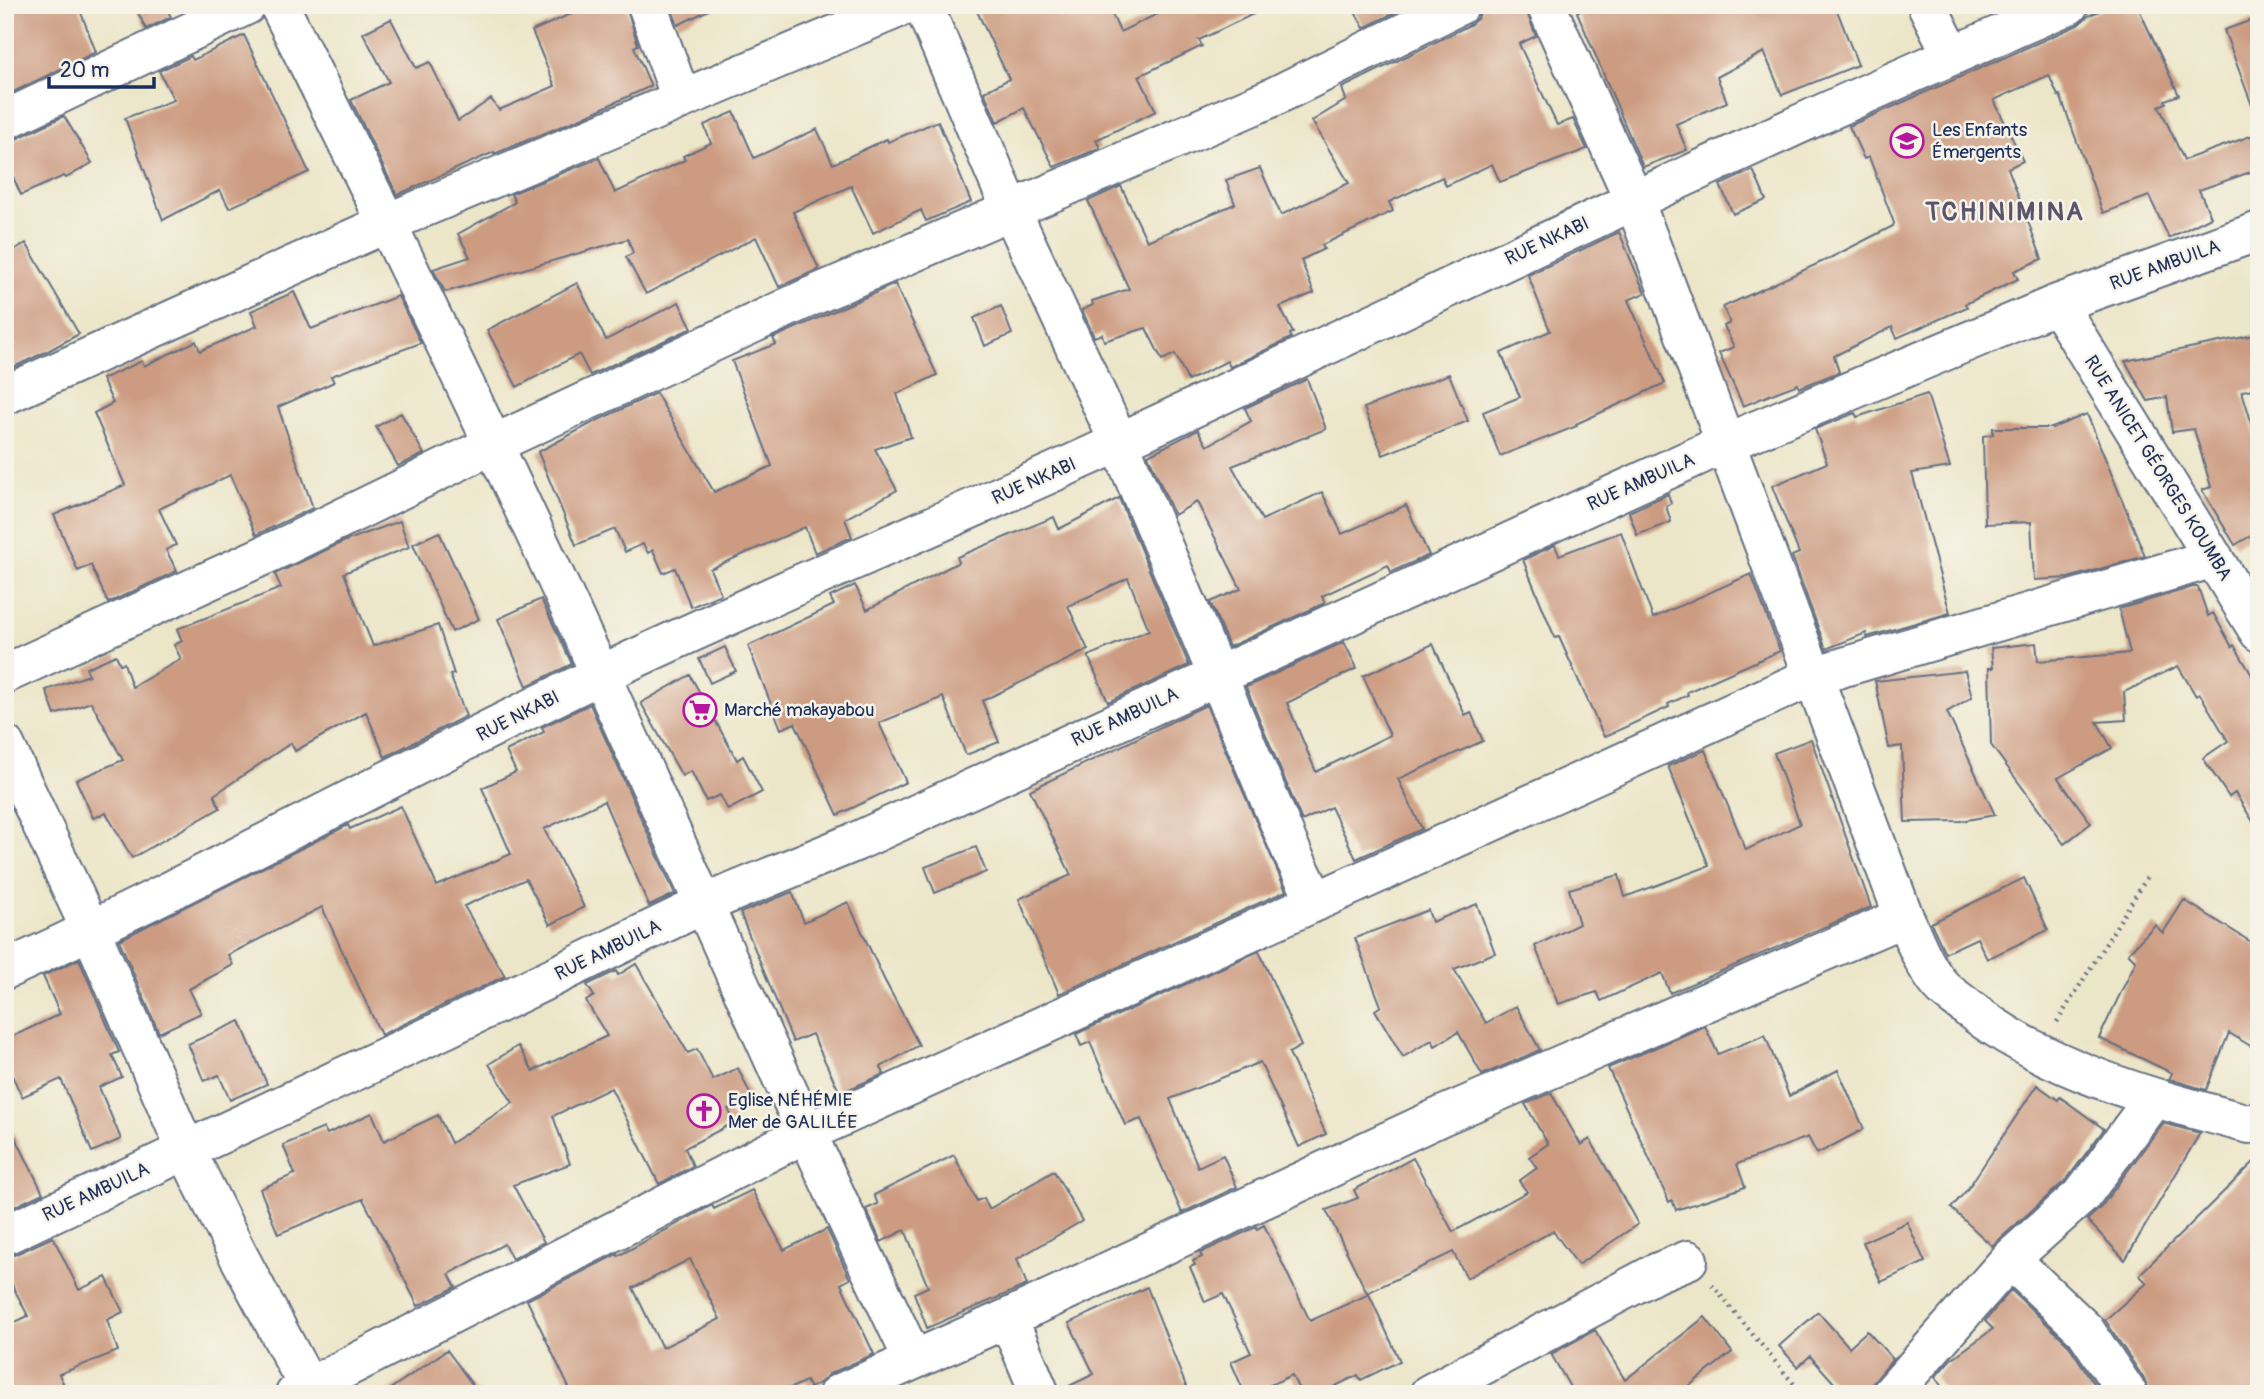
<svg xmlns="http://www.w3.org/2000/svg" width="2264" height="1399" font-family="Pangolin,sans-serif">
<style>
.building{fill:#cc9b81;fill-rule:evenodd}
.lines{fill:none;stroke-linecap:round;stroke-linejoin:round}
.street-casing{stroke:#646f83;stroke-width:42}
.path{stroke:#646f83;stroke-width:4.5;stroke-dasharray:2 5;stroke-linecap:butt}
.street{stroke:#fff;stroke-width:38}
.labels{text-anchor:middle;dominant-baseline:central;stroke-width:5;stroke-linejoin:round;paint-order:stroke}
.poi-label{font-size:19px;fill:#1b2f5e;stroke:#f7f3e8;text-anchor:start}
.street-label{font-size:19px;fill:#1b2f5e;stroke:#f7f3e8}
.district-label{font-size:26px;font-weight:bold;letter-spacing:2px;fill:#59556a;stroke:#f7f3e8}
</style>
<rect width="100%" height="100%" fill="#f7f3e8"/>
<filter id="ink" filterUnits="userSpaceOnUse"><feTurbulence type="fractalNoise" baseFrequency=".0143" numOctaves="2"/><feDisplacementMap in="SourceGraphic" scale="14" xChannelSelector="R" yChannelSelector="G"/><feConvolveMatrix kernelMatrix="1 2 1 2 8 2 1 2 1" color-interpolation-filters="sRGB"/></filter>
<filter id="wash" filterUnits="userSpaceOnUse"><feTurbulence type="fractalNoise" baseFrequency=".00686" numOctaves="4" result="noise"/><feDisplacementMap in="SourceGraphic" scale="28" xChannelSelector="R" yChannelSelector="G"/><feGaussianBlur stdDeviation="1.57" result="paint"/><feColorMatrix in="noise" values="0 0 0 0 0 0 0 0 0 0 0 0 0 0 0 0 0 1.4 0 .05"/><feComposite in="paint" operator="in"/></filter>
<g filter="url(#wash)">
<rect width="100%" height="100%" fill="#ece6c9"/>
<g id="blocks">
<path class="building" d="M 5,5 L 78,5 L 96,52 L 5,96 Z
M 134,5 L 165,5 L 171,17 L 146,29 Z
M 567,5 L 626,5 L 638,45 L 634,47 L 651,86 L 581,118 L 494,154 L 494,152 L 397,195 L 351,100 L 389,82 L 363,33 L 391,19 L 416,68 L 430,62 L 458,121 L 491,99 L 499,110 L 555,86 L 532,31 L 571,14 Z
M 670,5 L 719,5 L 678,25 Z
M 974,5 L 1108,5 L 1120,32 L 1176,5 L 1272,5 L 1199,40 L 1202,46 L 1139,76 L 1156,111 L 1096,140 L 1100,148 L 1054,167 L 1024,108 L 997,122 L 984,92 L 1009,79 Z
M 1351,5 L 1410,5 L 1364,28 Z
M 1485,5 L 1524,5 L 1536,36 L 1519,44 L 1557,125 L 1573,119 L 1587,149 L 1500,182 L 1492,164 L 1446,186 L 1442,177 L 1389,202 L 1393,211 L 1322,245 L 1324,249 L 1301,260 L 1314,293 L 1280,307 L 1293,333 L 1290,334 L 1291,338 L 1230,367 L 1227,361 L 1188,381 L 1175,354 L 1162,360 L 1146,328 L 1104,341 L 1102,334 L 1094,337 L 1082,310 L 1093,305 L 1092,301 L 1129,289 L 1088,201 L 1121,186 L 1147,241 L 1235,204 L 1226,180 L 1260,168 L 1281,215 L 1349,183 L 1312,121 L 1346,100 L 1342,88 L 1470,25 L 1478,18 L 1482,7 Z
M 1592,5 L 1835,5 L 1858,65 L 1782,95 L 1764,52 L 1717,77 L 1727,102 L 1676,124 L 1687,150 L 1643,167 L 1577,12 Z
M 2112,5 L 2137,5 L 2179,95 L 2165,100 L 2166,103 L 2159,106 L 2184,160 L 2259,133 L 2259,169 L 2199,190 L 2211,217 L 2169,238 L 2149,196 L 2103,213 L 2060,95 L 2058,96 L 2049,75 L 1994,100 L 2023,161 L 2008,168 L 2042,259 L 2014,271 L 2018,279 L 1965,304 L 1967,307 L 1897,338 L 1892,327 L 1834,356 L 1839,372 L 1799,388 L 1798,384 L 1777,392 L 1743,406 L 1719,353 L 1734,347 L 1724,326 L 1730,323 L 1723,307 L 1828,259 L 1893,226 L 1894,223 L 1869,157 L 1864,159 L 1849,126 L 2078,25 L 2088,16 Z
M 2252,20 L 2259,38 L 2259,115 L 2256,116 L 2224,30 Z
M 244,35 L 309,172 L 229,208 L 220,190 L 163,220 L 125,118 L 174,100 L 159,71 L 191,56 L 193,60 Z
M 734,112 L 754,158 L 817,129 L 833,164 L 887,139 L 888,142 L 938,121 L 971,202 L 926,221 L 921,210 L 873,233 L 851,186 L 793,212 L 819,269 L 779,287 L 756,237 L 646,294 L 626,257 L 633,253 L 628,239 L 445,292 L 433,269 L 470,257 L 458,234 L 515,202 L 511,194 L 599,158 L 615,193 L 685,160 L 683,156 L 711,143 L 704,125 Z
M 64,116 L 92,163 L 66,178 L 64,176 L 21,195 L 5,159 L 5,142 L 14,140 Z
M 1753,170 L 1766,200 L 1733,214 L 1720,185 Z
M 1619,232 L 1645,293 L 1628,300 L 1665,383 L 1576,424 L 1577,426 L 1500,456 L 1483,412 L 1520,397 L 1501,353 L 1550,331 L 1528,275 Z
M 26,243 L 79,334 L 48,351 L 5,371 L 5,255 Z
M 577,283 L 606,340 L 679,302 L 692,328 L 590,375 L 579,354 L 517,387 L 487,330 Z
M 895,284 L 937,375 L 897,394 L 911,437 L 875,449 L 897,490 L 845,519 L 852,537 L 815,553 L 805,527 L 710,569 L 721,594 L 691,607 L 675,568 L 663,573 L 653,550 L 648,553 L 643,544 L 625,552 L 615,529 L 576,545 L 538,452 L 594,422 L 656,393 L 714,492 L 772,466 L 732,361 L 776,344 L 773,338 Z
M 294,292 L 311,329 L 398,296 L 421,343 L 331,376 L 334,382 L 278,407 L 313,508 L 256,535 L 230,475 L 159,509 L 176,545 L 166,550 L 177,571 L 108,603 L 91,565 L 78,571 L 54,515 L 125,485 L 94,413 L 113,403 L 102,379 L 142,361 L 144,366 L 196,341 L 200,351 L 257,326 L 251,311 Z
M 1001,306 L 1012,334 L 985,346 L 974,318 Z
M 2259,334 L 2259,388 L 2242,391 L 2259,448 L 2259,531 L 2235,545 L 2202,490 L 2211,487 L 2194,429 L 2172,432 L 2167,397 L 2148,401 L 2125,361 Z
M 1449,374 L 1468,421 L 1383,455 L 1364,408 Z
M 1307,379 L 1326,429 L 1232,466 L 1262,520 L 1322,492 L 1342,534 L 1406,505 L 1429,555 L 1391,572 L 1388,565 L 1322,596 L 1325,603 L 1229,647 L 1210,602 L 1241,589 L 1197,502 L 1174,515 L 1148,455 L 1198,430 L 1207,446 L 1251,421 L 1245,408 Z
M 1927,394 L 1950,467 L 1912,473 L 1950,613 L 1867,637 L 1866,633 L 1826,649 L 1792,556 L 1799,553 L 1772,486 L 1827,463 L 1815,429 L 1855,413 L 1857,417 Z
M 401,413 L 424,454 L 398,466 L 376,427 Z
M 2087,414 L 2145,556 L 2068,578 L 2034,580 L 2031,522 L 1985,524 L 1983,436 L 1993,434 L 1993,428 L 2052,428 Z
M 1668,494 L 1671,503 L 1666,506 L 1671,522 L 1637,535 L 1629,512 Z
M 1119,498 L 1189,665 L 1108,702 L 1088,656 L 1149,630 L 1128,578 L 1068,606 L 1088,650 L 982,701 L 999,742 L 966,755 L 943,697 L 879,723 L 906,782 L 838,815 L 795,723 L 781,729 L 748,646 L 834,605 L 830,597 L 855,585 L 867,610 L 959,562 L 957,557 L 1054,517 L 1059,529 Z
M 400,521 L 409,547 L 344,573 L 373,646 L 438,625 L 454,674 L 450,675 L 466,716 L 385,757 L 366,712 L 295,751 L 291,743 L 214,795 L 220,808 L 132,858 L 106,813 L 93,818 L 76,780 L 123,760 L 91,702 L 55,715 L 46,690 L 89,675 L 86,668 L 116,655 L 120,664 L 124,663 L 132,687 L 181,659 L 174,645 L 182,641 L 177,629 L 281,588 L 275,574 L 345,541 Z
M 439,532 L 479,619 L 452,632 L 413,544 Z
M 1621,532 L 1653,618 L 1751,574 L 1780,651 L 1687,692 L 1688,695 L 1668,704 L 1669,707 L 1604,737 L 1559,637 L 1555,638 L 1523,560 L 1555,545 L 1559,555 Z
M 2193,587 L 2198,587 L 2208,616 L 2213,613 L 2232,647 L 2234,645 L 2259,687 L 2259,831 L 2235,793 L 2229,797 L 2203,758 L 2228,741 L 2200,694 L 2196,696 L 2178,666 L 2124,692 L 2126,720 L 2097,722 L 2112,748 L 2058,778 L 2091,823 L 2064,844 L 1991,745 L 1989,668 L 1993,668 L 1991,648 L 2036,643 L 2038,661 L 2130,653 L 2119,609 Z
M 541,599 L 572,664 L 527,686 L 498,619 Z
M 1344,642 L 1357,668 L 1287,703 L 1316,772 L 1390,735 L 1363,676 L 1433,644 L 1465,715 L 1471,712 L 1483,741 L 1398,779 L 1422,829 L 1356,859 L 1331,807 L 1302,821 L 1246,687 Z
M 725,647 L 736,671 L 710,683 L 699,659 Z
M 1965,671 L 1972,697 L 1947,712 L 1995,815 L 1961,821 L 1905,822 L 1902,746 L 1889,748 L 1875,681 Z
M 690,675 L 737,760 L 743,756 L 762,792 L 728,810 L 720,795 L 706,801 L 691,771 L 682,776 L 641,703 Z
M 590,704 L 675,894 L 649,906 L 604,801 L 544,829 L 584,907 L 550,925 L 526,879 L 464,906 L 505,976 L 381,1035 L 322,907 L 228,955 L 233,965 L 189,989 L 201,1013 L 159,1033 L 119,940 L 348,825 L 350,829 L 401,806 L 437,886 L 511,854 L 482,788 L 516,772 L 506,751 L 544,732 L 542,727 Z
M 1206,705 L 1286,891 L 1059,994 L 1019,899 L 1071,875 L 1030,790 Z
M 1811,739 L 1871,907 L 1670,993 L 1662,973 L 1601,1001 L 1597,992 L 1558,1004 L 1535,946 L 1579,924 L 1569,889 L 1619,875 L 1625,897 L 1709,866 L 1668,766 L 1705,750 L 1746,850 L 1800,824 L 1774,753 Z
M 976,847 L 986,872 L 935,893 L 925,867 Z
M 2024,878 L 2048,930 L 1987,959 L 1977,938 L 1945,953 L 1931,923 Z
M 792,892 L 804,922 L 848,902 L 884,979 L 919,1045 L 881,1067 L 884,1074 L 840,1093 L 812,1034 L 793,1042 L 740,913 Z
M 2184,900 L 2259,947 L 2259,1051 L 2229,1033 L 2206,1090 L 2169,1079 L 2172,1073 L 2099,1038 L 2136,961 L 2128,953 L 2155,925 L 2163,933 Z
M 1477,904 L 1495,953 L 1454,969 L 1486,1023 L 1516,1006 L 1540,1050 L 1482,1075 L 1458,1032 L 1435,1046 L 1432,1040 L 1403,1057 L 1375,1010 L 1381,1006 L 1355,938 L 1428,910 L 1432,922 Z
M 1259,951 L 1301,1046 L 1289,1053 L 1326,1134 L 1299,1147 L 1260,1062 L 1170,1099 L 1198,1167 L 1223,1155 L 1237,1187 L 1182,1213 L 1141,1119 L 1125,1125 L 1090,1042 L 1081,1046 L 1076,1034 Z
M 79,959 L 119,1052 L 112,1055 L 122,1077 L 99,1087 L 121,1139 L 92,1152 L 61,1079 L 22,1097 L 5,1060 L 5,1040 L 60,1014 L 43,976 Z
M 636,964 L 688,1053 L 697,1049 L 713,1080 L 738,1068 L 752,1098 L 728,1109 L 735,1122 L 685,1148 L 693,1166 L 659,1184 L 611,1088 L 553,1116 L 570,1164 L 513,1185 L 544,1242 L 512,1259 L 504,1244 L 449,1274 L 456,1287 L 418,1306 L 363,1199 L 278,1234 L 260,1189 L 295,1174 L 283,1145 L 324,1128 L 327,1134 L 372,1113 L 384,1141 L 438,1115 L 451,1143 L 513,1103 L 489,1064 L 518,1046 L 533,1071 L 607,1036 L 586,1001 L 594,996 L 587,985 L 616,971 L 618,975 Z
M 240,1021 L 267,1084 L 230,1100 L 219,1075 L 204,1081 L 188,1044 Z
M 1705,1026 L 1718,1054 L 1765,1035 L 1789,1096 L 1838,1070 L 1864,1129 L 1817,1154 L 1808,1137 L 1737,1164 L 1745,1187 L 1676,1210 L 1672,1200 L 1669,1202 L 1608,1068 Z
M 2037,1085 L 2058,1100 L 2060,1097 L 2104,1129 L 2067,1179 L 1992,1246 L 1951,1208 L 1967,1190 Z
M 1551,1093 L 1581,1145 L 1590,1139 L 1638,1224 L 1578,1265 L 1553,1231 L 1467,1278 L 1453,1252 L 1367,1293 L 1326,1210 L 1358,1198 L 1354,1190 L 1413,1158 L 1453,1232 L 1527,1192 L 1519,1181 L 1537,1168 L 1529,1157 L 1548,1144 L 1525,1104 Z
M 5,1116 L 43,1193 L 5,1211 Z
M 2163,1123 L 2200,1133 L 2125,1260 L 2087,1220 L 2101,1207 Z
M 954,1155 L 977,1201 L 984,1198 L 989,1209 L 1054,1171 L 1082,1221 L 1017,1259 L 1027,1285 L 927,1328 L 914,1293 L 928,1287 L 905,1230 L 881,1242 L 866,1209 L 878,1204 L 874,1195 Z
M 2259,1157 L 2259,1394 L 2150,1394 L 2146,1382 L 2105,1320 L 2147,1283 L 2139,1275 Z
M 752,1190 L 784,1250 L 827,1229 L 850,1279 L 841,1284 L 874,1354 L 829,1374 L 820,1383 L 810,1388 L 806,1381 L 778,1394 L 572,1394 L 527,1300 L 617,1254 L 618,1256 L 712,1205 L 714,1209 ZM 690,1259 L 720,1319 L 662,1348 L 633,1288 Z
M 1907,1222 L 1925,1262 L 1881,1282 L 1863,1242 Z
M 1264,1225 L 1310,1321 L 1369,1294 L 1400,1361 L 1361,1380 L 1358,1375 L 1319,1394 L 1301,1394 L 1292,1375 L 1250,1394 L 1245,1394 L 1231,1362 L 1251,1353 L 1223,1294 L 1205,1302 L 1190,1267 L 1195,1265 L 1193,1261 L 1202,1257 L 1200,1253 L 1256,1227 L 1257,1229 Z
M 53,1237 L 79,1290 L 106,1277 L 123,1312 L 107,1320 L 118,1351 L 59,1374 L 68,1394 L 5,1394 L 5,1327 L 28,1316 L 5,1271 L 5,1256 L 14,1255 Z
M 1147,1287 L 1189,1394 L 1061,1394 L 1061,1390 L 1094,1374 L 1069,1323 Z
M 2011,1290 L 2068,1344 L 2101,1394 L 1947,1394 L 1935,1377 L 1950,1360 L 1993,1329 L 1985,1321 Z
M 1818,1312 L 1849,1347 L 1867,1331 L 1893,1359 L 1864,1394 L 1844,1394 L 1810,1356 L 1798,1367 L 1779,1346 Z
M 1705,1317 L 1732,1352 L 1679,1394 L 1574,1394 L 1551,1354 L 1595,1330 L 1625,1380 Z
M 447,1350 L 479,1394 L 383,1394 Z"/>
</g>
</g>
<g filter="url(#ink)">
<use href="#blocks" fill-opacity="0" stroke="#646f83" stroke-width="2"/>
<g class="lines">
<defs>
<path id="street" d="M 279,5 C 390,227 498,450 601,676 C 705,904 804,1134 913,1359
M 647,5 L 681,98
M 923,5 L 1011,210 L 1119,442 L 1293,855 L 1316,902
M 1546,5 L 1634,200 L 1904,917 C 1915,940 1925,970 1943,988 C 1950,995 1960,1001 1968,1008 C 2048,1071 2152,1098 2249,1124 L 2259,1122
M 1927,5 L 1952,55
M 5,120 L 247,5
M 2057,304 L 2259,632
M 5,395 L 387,223 L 906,5
M 5,674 L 289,544 L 494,444 L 810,297 L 1273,97 L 1460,5
M 5,745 L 91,931 L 186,1150 L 237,1253 L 312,1394
M 5,970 C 206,878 400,770 600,675 C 772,593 949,521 1122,441 C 1438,295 1749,141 2069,5
M 5,1235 L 445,1029 L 704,904 L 855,842 L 1726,443 L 2057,304 L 2259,231
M 2010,1259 L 2085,1330 L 2128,1394
M 1008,1318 L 1040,1394
M 295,1394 L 806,1133 L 1813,676 L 2214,558
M 838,1394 L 1008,1318 L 1444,1115 L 1904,917
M 1429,1394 L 1656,1273 L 1688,1260
M 1891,1394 L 2010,1259 L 2083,1194 L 2154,1098"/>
</defs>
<use href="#street" class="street-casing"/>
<path class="path" d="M 2057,1022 L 2149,874
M 1712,1285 L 1802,1394"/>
<use href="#street" class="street"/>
</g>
</g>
<defs>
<symbol id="school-ring" viewBox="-11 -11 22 22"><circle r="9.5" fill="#f7f3e8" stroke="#b5179e" stroke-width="1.5"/><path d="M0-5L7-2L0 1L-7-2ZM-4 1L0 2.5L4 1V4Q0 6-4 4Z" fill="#b5179e"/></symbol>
<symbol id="supermarket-ring" viewBox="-11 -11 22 22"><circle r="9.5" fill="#f7f3e8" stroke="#b5179e" stroke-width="1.5"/><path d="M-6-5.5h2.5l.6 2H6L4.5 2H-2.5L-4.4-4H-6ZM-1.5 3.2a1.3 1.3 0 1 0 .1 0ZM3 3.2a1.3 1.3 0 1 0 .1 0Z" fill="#b5179e"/></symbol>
<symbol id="church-ring" viewBox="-11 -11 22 22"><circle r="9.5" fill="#f7f3e8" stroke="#b5179e" stroke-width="1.5"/><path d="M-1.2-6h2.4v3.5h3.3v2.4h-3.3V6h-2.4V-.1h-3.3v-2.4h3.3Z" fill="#b5179e"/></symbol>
</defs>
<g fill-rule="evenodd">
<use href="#school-ring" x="1888" y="122" width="38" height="38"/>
<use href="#supermarket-ring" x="681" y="691" width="38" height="38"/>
<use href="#church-ring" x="685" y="1092" width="38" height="38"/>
</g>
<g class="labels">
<g class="poi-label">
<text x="1932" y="130">Les Enfants<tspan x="1932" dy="22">Émergents</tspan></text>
<text x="724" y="710">Marché makayabou</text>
<text x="728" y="1100">Eglise NÉHÉMIE<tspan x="728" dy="22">Mer de GALILÉE</tspan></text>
</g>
<g class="street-label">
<text transform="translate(1547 241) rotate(-25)">RUE NKABI</text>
<text transform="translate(2165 265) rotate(-20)">RUE AMBUILA</text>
<text transform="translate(2158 468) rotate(58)">RUE ANICET GÉORGES KOUMBA</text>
<text transform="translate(1034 481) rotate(-24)">RUE NKABI</text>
<text transform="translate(1641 482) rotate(-24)">RUE AMBUILA</text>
<text transform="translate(518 716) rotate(-27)">RUE NKABI</text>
<text transform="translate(1125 717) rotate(-25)">RUE AMBUILA</text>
<text transform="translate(608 950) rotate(-26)">RUE AMBUILA</text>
<text transform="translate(96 1192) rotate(-25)">RUE AMBUILA</text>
</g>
<g class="district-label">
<text x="2005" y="212">TCHINIMINA</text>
</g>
</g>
<rect width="2264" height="1399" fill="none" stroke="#f7f3e8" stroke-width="28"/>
<path d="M49 77v10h105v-10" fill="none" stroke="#1b2f5e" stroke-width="3.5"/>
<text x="60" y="77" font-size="21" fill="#1b2f5e" stroke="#f7f3e8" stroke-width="5" paint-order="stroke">20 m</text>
</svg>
